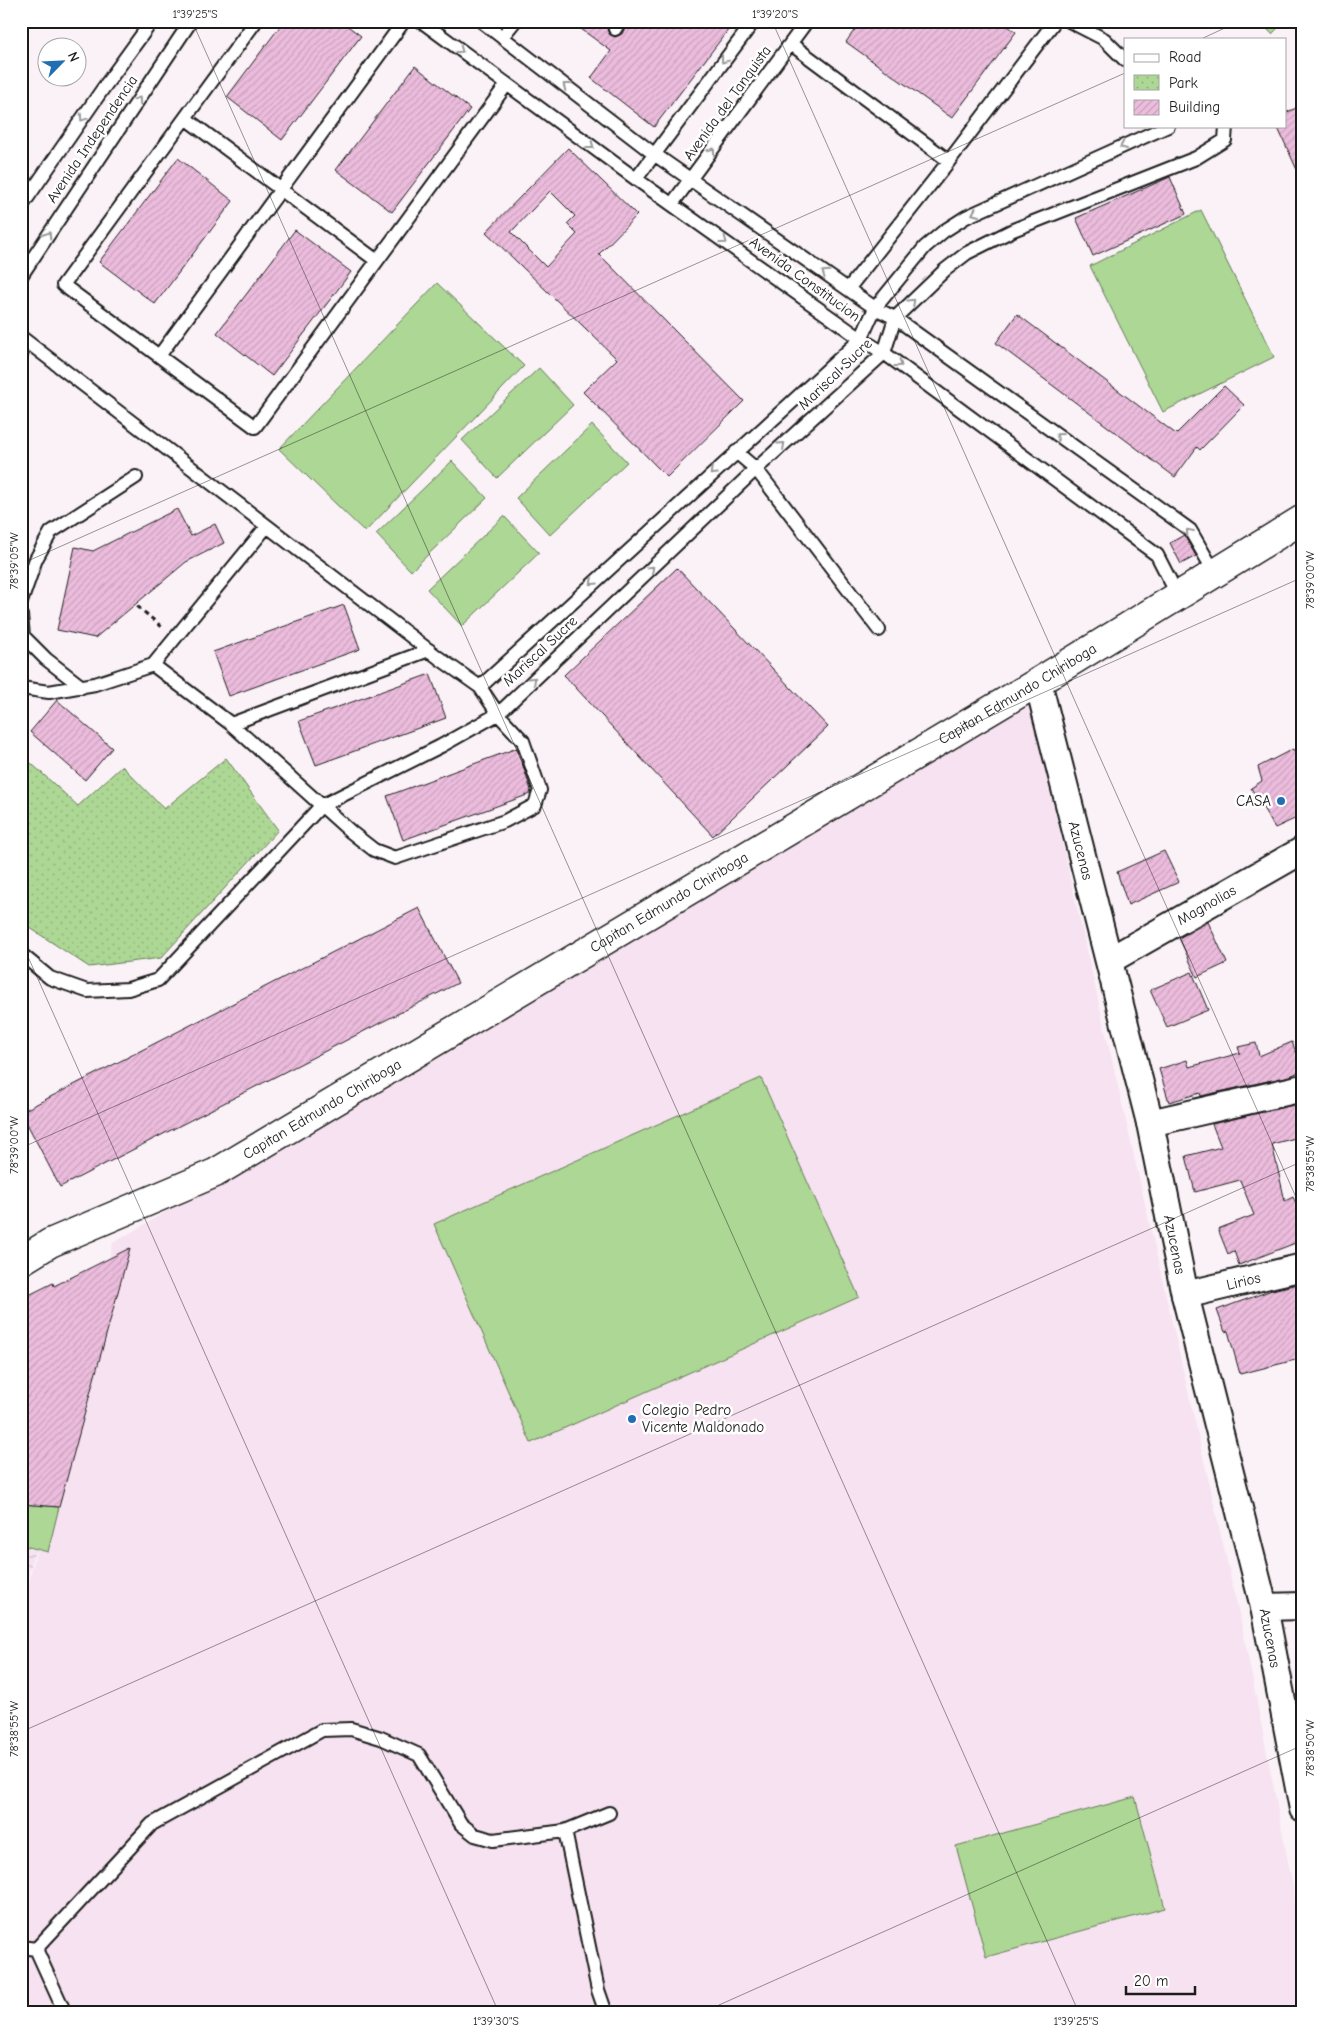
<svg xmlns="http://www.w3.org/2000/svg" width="1324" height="2034" font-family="'Comic Neue',sans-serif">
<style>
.built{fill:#f6e2f0}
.industrial{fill:url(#industrial-grid)}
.grass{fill:#add794;stroke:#647a58}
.park{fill:url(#park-dots);stroke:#647a58}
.building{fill:url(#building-hatch);stroke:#1c1c1c;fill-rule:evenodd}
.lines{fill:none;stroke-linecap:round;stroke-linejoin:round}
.service-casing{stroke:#1c1c1c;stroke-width:16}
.minor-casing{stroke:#1c1c1c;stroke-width:30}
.tertiary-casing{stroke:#1c1c1c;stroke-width:31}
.path{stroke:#1c1c1c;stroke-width:3;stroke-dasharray:5 4;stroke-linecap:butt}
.service{stroke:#fff;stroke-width:12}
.minor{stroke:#fff;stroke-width:26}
.tertiary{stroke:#fff;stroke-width:28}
.oneway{stroke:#999}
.ticks{fill:none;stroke:#1c1c1c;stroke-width:1;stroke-opacity:0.45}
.poi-dot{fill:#1f6fb2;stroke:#fff;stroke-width:2}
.labels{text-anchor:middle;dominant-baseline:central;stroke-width:5;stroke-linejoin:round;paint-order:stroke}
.street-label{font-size:15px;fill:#1c1c1c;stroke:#fff}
.poi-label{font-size:15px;fill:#1c1c1c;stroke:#fff;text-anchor:end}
.neatline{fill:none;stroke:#1c1c1c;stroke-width:2}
.ticks-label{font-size:12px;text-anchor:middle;fill:#1c1c1c}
</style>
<defs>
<pattern id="industrial-grid" width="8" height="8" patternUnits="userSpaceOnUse" patternTransform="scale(1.25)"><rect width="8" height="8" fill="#f6e2f0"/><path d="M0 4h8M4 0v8" fill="none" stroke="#d2c1cd"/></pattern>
<pattern id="park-dots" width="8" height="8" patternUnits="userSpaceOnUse" patternTransform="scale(1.25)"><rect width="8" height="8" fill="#add794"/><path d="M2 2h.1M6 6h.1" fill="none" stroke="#94b87f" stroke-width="1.8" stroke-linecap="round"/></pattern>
<pattern id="building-hatch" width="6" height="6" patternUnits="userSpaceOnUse" patternTransform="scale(1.25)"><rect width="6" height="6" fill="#ecbcdd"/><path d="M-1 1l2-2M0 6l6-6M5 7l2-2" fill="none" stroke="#caa1bd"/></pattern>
</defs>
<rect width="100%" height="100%" fill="#fbf2f8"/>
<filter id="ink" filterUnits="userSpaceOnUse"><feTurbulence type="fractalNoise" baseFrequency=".02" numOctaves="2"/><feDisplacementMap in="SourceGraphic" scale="10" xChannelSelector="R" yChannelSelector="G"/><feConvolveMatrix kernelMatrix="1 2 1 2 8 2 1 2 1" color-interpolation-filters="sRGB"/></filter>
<g filter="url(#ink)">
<path class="built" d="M 1030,703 L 1243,1631 L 1303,1938 L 1303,2013 L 21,2013 L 21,1613 L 113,1243 Z"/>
<path class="industrial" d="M 21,1547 L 35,1550 L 21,1606 Z"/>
<path class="grass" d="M 1259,21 L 1285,21 L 1272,34 Z
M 1201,210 L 1274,357 L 1163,412 L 1090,266 Z
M 437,283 L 524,366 L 365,532 L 279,449 Z
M 539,368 L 573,405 L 497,478 L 462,440 Z
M 592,425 L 627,462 L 550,535 L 516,498 Z
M 452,461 L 487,498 L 411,571 L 376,534 Z
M 504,516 L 539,553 L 462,626 L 427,589 Z
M 761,1078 L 859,1297 L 531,1443 L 434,1224 Z
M 21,1504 L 59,1507 L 48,1552 L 21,1545 Z
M 1135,1797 L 1165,1908 L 986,1957 L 956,1846 Z"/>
<path class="park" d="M 21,754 L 78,806 L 122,766 L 164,809 L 226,758 L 278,830 L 161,958 L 89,967 L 21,922 Z"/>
<path class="building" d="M 284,21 L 341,21 L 361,36 L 282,140 L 227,97 Z
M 570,21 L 610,21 L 607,28 L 608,32 L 615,37 L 622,34 L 628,21 L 735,21 L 654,127 L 591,78 L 611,51 Z
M 861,21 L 1001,21 L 1016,32 L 952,118 L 846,42 Z
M 415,66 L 470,109 L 392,212 L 336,170 Z
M 1303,105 L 1303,183 L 1277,126 L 1285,126 L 1285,113 Z
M 568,148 L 637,215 L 599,254 L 744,401 L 667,477 L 583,392 L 617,359 L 486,232 ZM 550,191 L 575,216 L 567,224 L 577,234 L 546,267 L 511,232 Z
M 178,158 L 233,201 L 155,304 L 99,262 Z
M 1170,177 L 1186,214 L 1093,256 L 1076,218 Z
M 295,230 L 351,272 L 272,376 L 217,333 Z
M 1017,314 L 1176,434 L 1224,386 L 1244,405 L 1200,450 L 1197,447 L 1175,477 L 996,343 Z
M 177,509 L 191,536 L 215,524 L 224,543 L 186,562 L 95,638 L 57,630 L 75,547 L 93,551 Z
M 1184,535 L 1196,556 L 1181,564 L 1170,543 Z
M 677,568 L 828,727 L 713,836 L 564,675 Z
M 344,605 L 360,649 L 229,696 L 213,652 Z
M 430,674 L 446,718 L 316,765 L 299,721 Z
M 57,700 L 112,748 L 85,780 L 30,732 Z
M 517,748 L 531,790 L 530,794 L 403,840 L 387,796 Z
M 1293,749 L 1303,767 L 1303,815 L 1275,828 L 1251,788 L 1262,781 L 1258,767 Z
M 1164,851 L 1179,882 L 1128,905 L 1117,872 Z
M 419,908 L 458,983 L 60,1187 L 21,1112 Z
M 1208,922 L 1227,963 L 1197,977 L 1179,938 Z
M 1192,972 L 1208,1010 L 1167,1027 L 1150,990 Z
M 1292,1042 L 1296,1052 L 1303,1048 L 1303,1070 L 1290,1076 L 1201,1096 L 1200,1093 L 1169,1102 L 1159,1069 L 1187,1060 L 1189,1067 L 1240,1053 L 1238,1047 L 1256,1043 L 1259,1056 Z
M 1298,1104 L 1303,1120 L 1303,1136 L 1272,1144 L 1285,1201 L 1293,1197 L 1303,1218 L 1303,1240 L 1239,1265 L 1234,1251 L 1228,1254 L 1218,1229 L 1254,1215 L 1240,1180 L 1195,1192 L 1186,1156 L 1221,1147 L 1212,1124 Z
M 130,1248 L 59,1507 L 21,1504 L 21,1299 L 53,1283 L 54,1286 Z
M 1298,1284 L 1303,1301 L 1303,1358 L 1240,1374 L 1228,1331 L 1225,1332 L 1217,1310 L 1272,1290 Z"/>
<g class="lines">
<defs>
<path id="service" d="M 256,21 L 63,285 L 255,427 L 507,84
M 421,21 L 636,179 L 861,339 L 884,353 L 1157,555 L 1178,596
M 481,21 L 654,154 L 875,308 L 895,318 L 1190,530 L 1215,573
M 1069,21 L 1104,39 L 1125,60
M 615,29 L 620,21
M 502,37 L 515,21
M 791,44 L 949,161 L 1055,21
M 185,118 L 377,261
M 636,179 L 754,21
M 672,204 L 807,21
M 21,207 L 102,90 L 152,21
M 21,276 L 191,21
M 848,289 L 949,161
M 21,337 L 439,658 L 480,687 L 498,714 L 523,741 L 540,790 L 535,805 L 505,821 L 395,858 L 374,850 L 351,832 L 231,724 L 153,665
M 21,355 L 26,341
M 159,356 L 404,21
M 736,452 L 756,469 L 879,630
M 21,602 L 36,559 L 51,532 L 136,477
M 21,615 L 23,636 L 46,659 L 82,687
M 480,687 L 861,339 L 875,308 L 925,247 L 944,231 L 966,217 L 1168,126
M 21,688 L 49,692 L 95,684 L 153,665 L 267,526
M 231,724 L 429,650
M 21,954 L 50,978 L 87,991 L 128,989 L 158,980 L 321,806 L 441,746 L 498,714 L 756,469 L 884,353 L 895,318 L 945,270 L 967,253 L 1013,230 L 1196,158 L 1225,140 L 1226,126
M 565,1831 L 609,1813
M 21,1947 L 36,1949 L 65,2013
M 36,1949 L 152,1824 L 322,1730 L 351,1729 L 381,1738 L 419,1755 L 461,1824 L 475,1835 L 493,1840 L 565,1831 L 598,1990 L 606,2013"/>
<g id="minor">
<path id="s1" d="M 1038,682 L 1150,1123 L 1185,1295 L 1264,1607 L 1303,1809"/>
<path id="s2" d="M 1110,960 L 1303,850"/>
<path d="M 1150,1123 L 1303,1088"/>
<path id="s3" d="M 1185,1295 L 1303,1267"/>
<path d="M 1264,1607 L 1303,1606"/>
</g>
<g id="tertiary">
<path id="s4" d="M 21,1261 L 50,1243 L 215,1173 L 1038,682 L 1303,519"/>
</g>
</defs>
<use href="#service" class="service-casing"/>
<use href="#minor" class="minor-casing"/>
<use href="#tertiary" class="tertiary-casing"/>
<path class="path" d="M 137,606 L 162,627"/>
<use href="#service" class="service"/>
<use href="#minor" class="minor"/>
<use href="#tertiary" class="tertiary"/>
</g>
<defs><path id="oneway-chevron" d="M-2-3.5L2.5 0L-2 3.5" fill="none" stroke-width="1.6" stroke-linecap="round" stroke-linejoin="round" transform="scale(1.25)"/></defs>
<g class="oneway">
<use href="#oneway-chevron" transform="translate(460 50) rotate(36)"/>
<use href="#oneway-chevron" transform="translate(724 60) rotate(127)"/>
<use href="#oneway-chevron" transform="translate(566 86) rotate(-143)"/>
<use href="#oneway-chevron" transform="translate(138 100) rotate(-56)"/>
<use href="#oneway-chevron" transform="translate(83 118) rotate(124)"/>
<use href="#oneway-chevron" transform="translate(591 146) rotate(37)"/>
<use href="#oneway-chevron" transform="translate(1123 146) rotate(156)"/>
<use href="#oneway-chevron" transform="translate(712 151) rotate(-54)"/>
<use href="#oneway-chevron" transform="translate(975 213) rotate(156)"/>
<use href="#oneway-chevron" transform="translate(48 235) rotate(-57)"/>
<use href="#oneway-chevron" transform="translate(724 241) rotate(36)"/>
<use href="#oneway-chevron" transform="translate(825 273) rotate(-145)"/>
<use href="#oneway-chevron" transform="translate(912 302) rotate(-44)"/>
<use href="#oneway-chevron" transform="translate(899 364) rotate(36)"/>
<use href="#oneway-chevron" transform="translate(1059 436) rotate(-144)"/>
<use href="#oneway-chevron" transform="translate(782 445) rotate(-42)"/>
<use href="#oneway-chevron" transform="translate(713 472) rotate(137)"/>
<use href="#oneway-chevron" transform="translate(1189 532) rotate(-131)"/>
<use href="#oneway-chevron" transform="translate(651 569) rotate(-43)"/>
<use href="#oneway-chevron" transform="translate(593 582) rotate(137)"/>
<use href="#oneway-chevron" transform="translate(533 680) rotate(-43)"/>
</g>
</g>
<path class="ticks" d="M 192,21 L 1079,2013M 772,21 L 1303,1213M 1201,39 L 1240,21M 21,564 L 1125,73M 21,941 L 499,2013M 21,1148 L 1303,577M 21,1732 L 1303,1161M 701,2013 L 1303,1745"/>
<g class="poi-dot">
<circle cx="1281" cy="801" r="5"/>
<circle cx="632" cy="1419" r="5"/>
</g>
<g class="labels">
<g class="street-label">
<text transform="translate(727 103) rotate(-54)">Avenida del Tanquista</text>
<text transform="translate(92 139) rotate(-56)">Avenida Independencia</text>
<text transform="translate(805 279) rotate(36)">Avenida Constitucion</text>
<text transform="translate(835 374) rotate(-44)">Mariscal Sucre</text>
<text transform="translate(540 651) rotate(-43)">Mariscal Sucre</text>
<text stroke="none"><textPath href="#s4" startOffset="1148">Capitan Edmundo Chiriboga</textPath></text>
<text stroke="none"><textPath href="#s1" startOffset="174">Azucenas</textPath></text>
<text stroke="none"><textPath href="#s4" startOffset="742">Capitan Edmundo Chiriboga</textPath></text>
<text stroke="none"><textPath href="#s2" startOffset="111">Magnolias</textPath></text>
<text stroke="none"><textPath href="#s4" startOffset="338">Capitan Edmundo Chiriboga</textPath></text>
<text stroke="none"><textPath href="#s1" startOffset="579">Azucenas</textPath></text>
<text stroke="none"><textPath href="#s3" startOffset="60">Lirios</textPath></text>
<text stroke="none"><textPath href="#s1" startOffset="984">Azucenas</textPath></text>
</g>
<g class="poi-label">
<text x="1271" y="801">CASA</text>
<text x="642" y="1410" text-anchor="start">Colegio Pedro<tspan x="642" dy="17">Vicente Maldonado</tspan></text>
</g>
</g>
<rect width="1324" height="2034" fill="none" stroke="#fff" stroke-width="55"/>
<rect x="1124" y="38" width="162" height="90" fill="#ffffff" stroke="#a4a4a4"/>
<rect x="1134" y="54" width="25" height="8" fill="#ffffff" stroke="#a4a4a4"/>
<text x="1169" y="62" font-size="15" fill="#1c1c1c">Road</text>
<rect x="1134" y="75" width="25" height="15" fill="url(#park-dots)" stroke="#a4a4a4"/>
<text x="1169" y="88" font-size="15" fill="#1c1c1c">Park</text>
<rect x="1134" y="100" width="25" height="15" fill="url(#building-hatch)" stroke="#a4a4a4"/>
<text x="1169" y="112" font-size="15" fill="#1c1c1c">Building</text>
<g transform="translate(62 62) rotate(66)"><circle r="24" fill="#ffffff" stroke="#a4a4a4"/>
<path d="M0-4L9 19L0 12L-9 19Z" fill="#1f6fb2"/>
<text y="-8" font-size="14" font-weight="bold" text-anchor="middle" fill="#1c1c1c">N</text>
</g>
<path d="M1126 1986v8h69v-8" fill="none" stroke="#1c1c1c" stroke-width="2.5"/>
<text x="1134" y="1986" font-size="15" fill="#1c1c1c" stroke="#ffffff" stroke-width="4" paint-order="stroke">20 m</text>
<rect x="28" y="28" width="1268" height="1978" class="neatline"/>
<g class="ticks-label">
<text x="195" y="18">1°39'25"S</text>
<text x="775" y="18">1°39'20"S</text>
<text transform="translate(14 561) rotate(-90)" y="4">78°39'05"W</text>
<text transform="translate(1310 580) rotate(-90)" y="4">78°39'00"W</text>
<text transform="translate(14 1145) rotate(-90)" y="4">78°39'00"W</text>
<text transform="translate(1310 1164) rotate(-90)" y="4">78°38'55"W</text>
<text transform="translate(14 1729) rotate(-90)" y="4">78°38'55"W</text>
<text transform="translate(1310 1748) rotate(-90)" y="4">78°38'50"W</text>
<text x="496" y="2025">1°39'30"S</text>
<text x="1076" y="2025">1°39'25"S</text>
</g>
</svg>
